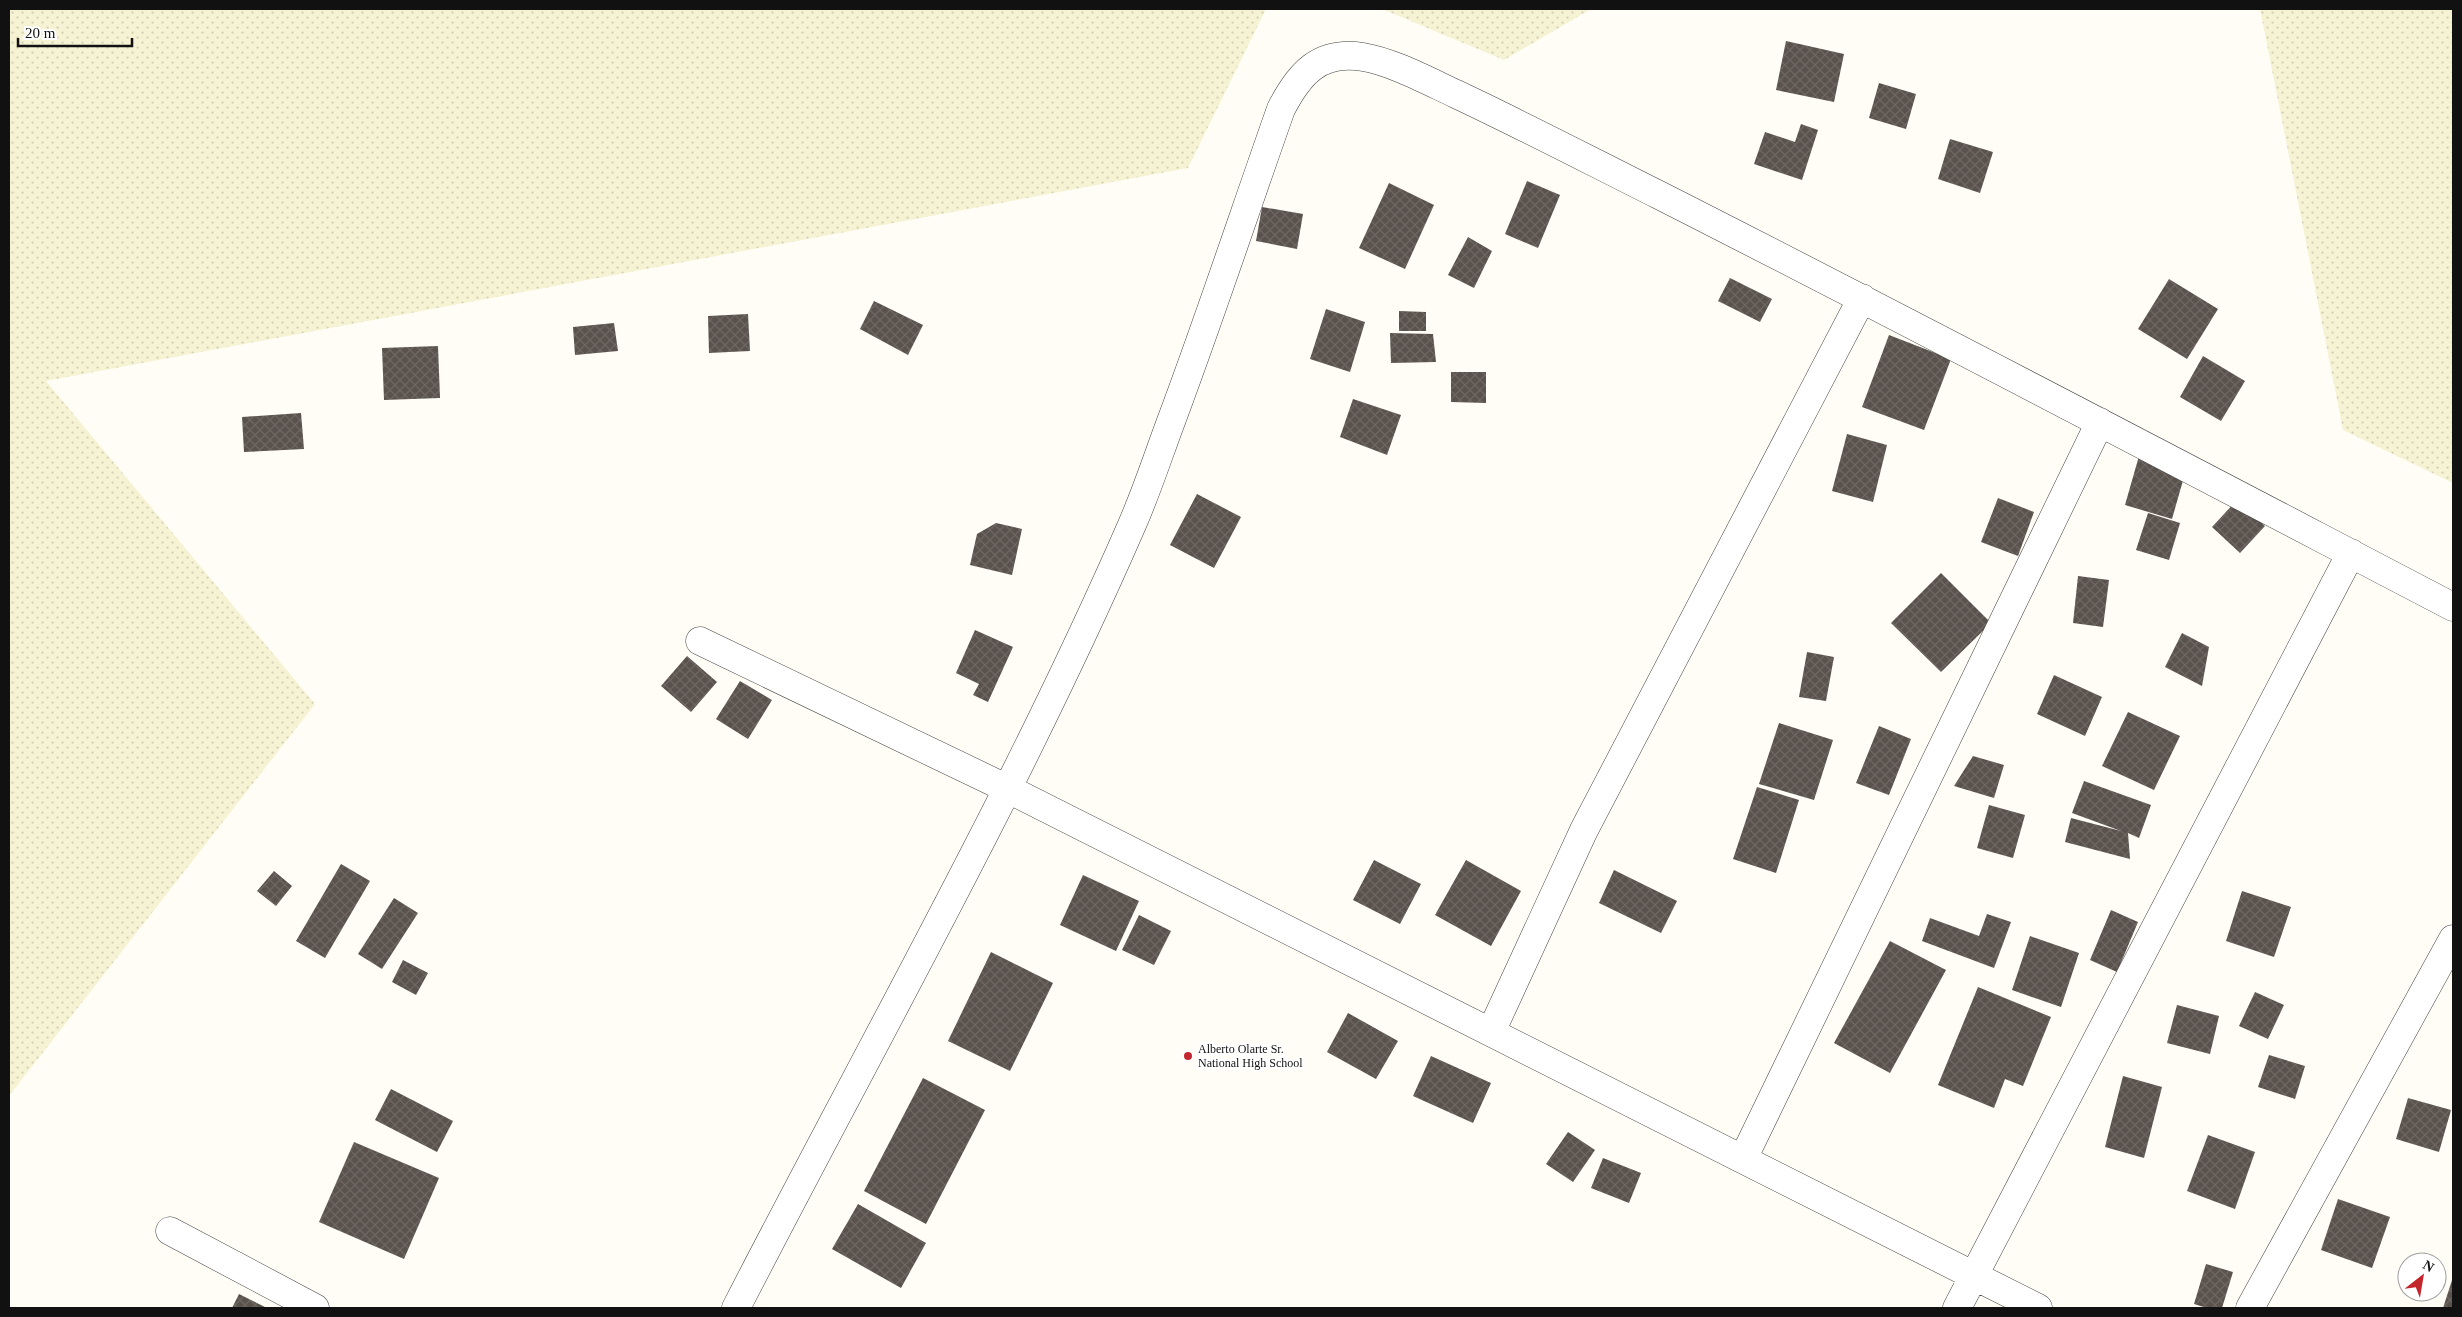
<svg xmlns="http://www.w3.org/2000/svg" width="2462" height="1317" font-family="'Times New Roman',serif">
<style>
.farmland{fill:url(#farmland-dots)}
.building{fill:url(#building-cross-hatch)}
.lines{fill:none;stroke-linecap:round;stroke-linejoin:round}
.street-casing{stroke:#444;stroke-width:29}
.street{stroke:#fff;stroke-width:28}
.poi-dot{fill:#c4262e;stroke:#fff;stroke-width:2}
.labels{text-anchor:middle;dominant-baseline:central;stroke-width:5;stroke-linejoin:round;paint-order:stroke}
.poi-label{font-size:12px;fill:#111;stroke:#fff;text-anchor:start}
</style>
<defs>
<pattern id="farmland-dots" width="8" height="8" patternUnits="userSpaceOnUse" patternTransform="scale(1.25)"><rect width="8" height="8" fill="#f6f3d4"/><path d="M2 2h.1M6 6h.1" fill="none" stroke="#d2cfb5" stroke-width="1.8" stroke-linecap="round"/></pattern>
<pattern id="building-cross-hatch" width="8" height="8" patternUnits="userSpaceOnUse" patternTransform="scale(1.25)"><rect width="8" height="8" fill="#5a524d"/><path d="M0 0l8 8M0 8l8-8" fill="none" stroke="#6d6662"/></pattern>
</defs>
<rect width="100%" height="100%" fill="#fffdf5"/>
<path class="farmland" d="M 9,9 L 1266,9 L 1188,168 L 46,381 L 315,704 L 9,1096 Z
M 1382,9 L 1591,9 L 1504,60 Z
M 2260,9 L 2453,9 L 2453,483 L 2343,430 Z"/>
<path class="building" d="M 1786,41 L 1844,54 L 1834,102 L 1776,90 Z
M 1879,83 L 1916,94 L 1906,129 L 1869,118 Z
M 1801,124 L 1818,130 L 1802,180 L 1754,164 L 1765,132 L 1795,142 Z
M 1950,139 L 1993,152 L 1980,193 L 1938,179 Z
M 1527,181 L 1560,195 L 1538,248 L 1505,234 Z
M 1389,183 L 1434,205 L 1405,269 L 1359,248 Z
M 1262,207 L 1303,214 L 1297,249 L 1256,241 Z
M 1468,237 L 1492,251 L 1474,288 L 1448,275 Z
M 1730,278 L 1772,299 L 1760,322 L 1718,301 Z
M 2169,279 L 2218,309 L 2187,359 L 2138,329 Z
M 874,301 L 923,325 L 908,355 L 860,329 Z
M 1326,309 L 1365,322 L 1350,372 L 1310,359 Z
M 1399,311 L 1426,312 L 1426,331 L 1399,331 Z
M 748,314 L 750,351 L 709,353 L 708,316 Z
M 614,323 L 618,351 L 575,355 L 573,327 Z
M 1390,333 L 1433,334 L 1436,362 L 1391,363 Z
M 1889,335 L 1951,359 L 1924,430 L 1862,407 Z
M 438,346 L 440,398 L 384,400 L 382,348 Z
M 2203,356 L 2245,381 L 2221,421 L 2180,397 Z
M 1451,372 L 1486,372 L 1486,403 L 1451,402 Z
M 1353,399 L 1401,415 L 1387,455 L 1340,437 Z
M 301,413 L 304,449 L 244,452 L 242,417 Z
M 1847,434 L 1887,445 L 1873,502 L 1832,491 Z
M 2139,456 L 2186,470 L 2172,519 L 2125,505 Z
M 1197,494 L 1241,517 L 1214,568 L 1170,545 Z
M 1998,498 L 2034,512 L 2018,556 L 1981,542 Z
M 2237,500 L 2265,526 L 2240,553 L 2212,527 Z
M 2148,513 L 2180,523 L 2169,560 L 2136,550 Z
M 996,523 L 1022,529 L 1012,575 L 970,565 L 977,534 Z
M 1941,573 L 1991,623 L 1941,672 L 1891,623 Z
M 2078,576 L 2109,580 L 2103,627 L 2073,623 Z
M 975,630 L 1013,647 L 988,702 L 973,695 L 979,684 L 956,673 Z
M 2182,633 L 2209,647 L 2202,686 L 2165,667 Z
M 1807,652 L 1834,657 L 1826,701 L 1799,697 Z
M 687,656 L 717,682 L 691,712 L 661,686 Z
M 2054,675 L 2102,697 L 2085,736 L 2037,714 Z
M 740,681 L 772,700 L 748,739 L 716,719 Z
M 2128,712 L 2180,736 L 2154,790 L 2102,766 Z
M 1779,723 L 1833,740 L 1814,800 L 1759,784 Z
M 1879,726 L 1911,739 L 1889,795 L 1856,783 Z
M 1973,756 L 2004,765 L 1994,798 L 1954,786 Z
M 2084,781 L 2151,805 L 2139,838 L 2128,833 L 2130,859 L 2065,842 L 2071,818 L 2121,831 L 2072,813 Z
M 1757,787 L 1799,800 L 1776,873 L 1733,859 Z
M 1989,805 L 2025,815 L 2013,858 L 1977,848 Z
M 1374,860 L 1421,884 L 1400,924 L 1353,900 Z
M 1466,860 L 1521,891 L 1491,946 L 1435,915 Z
M 341,864 L 370,881 L 325,958 L 296,941 Z
M 1614,870 L 1677,901 L 1661,933 L 1599,903 Z
M 274,871 L 292,886 L 276,906 L 257,891 Z
M 1083,875 L 1139,901 L 1116,951 L 1060,925 Z
M 2242,891 L 2291,907 L 2274,957 L 2226,941 Z
M 394,898 L 418,913 L 382,969 L 358,954 Z
M 2111,910 L 2138,922 L 2117,972 L 2090,960 Z
M 1987,914 L 2011,922 L 1994,968 L 1922,941 L 1930,918 L 1979,936 Z
M 1139,915 L 1171,931 L 1154,965 L 1122,950 Z
M 2030,936 L 2079,953 L 2061,1007 L 2012,990 Z
M 1890,941 L 1946,970 L 1890,1073 L 1834,1043 Z
M 991,952 L 1053,983 L 1010,1071 L 948,1041 Z
M 403,960 L 428,973 L 416,995 L 392,982 Z
M 1978,987 L 2051,1017 L 2023,1086 L 2005,1079 L 1994,1108 L 1938,1085 Z
M 2255,992 L 2284,1005 L 2268,1039 L 2239,1026 Z
M 2177,1005 L 2219,1016 L 2210,1054 L 2167,1043 Z
M 1348,1013 L 1398,1041 L 1376,1079 L 1327,1052 Z
M 2269,1055 L 2305,1066 L 2295,1099 L 2258,1087 Z
M 1431,1056 L 1491,1083 L 1473,1123 L 1413,1096 Z
M 2123,1076 L 2162,1087 L 2144,1158 L 2105,1147 Z
M 923,1078 L 985,1110 L 926,1224 L 864,1191 Z
M 391,1089 L 453,1121 L 437,1152 L 375,1120 Z
M 2408,1098 L 2451,1110 L 2439,1152 L 2396,1139 Z
M 1568,1132 L 1595,1150 L 1573,1182 L 1546,1164 Z
M 2208,1135 L 2255,1152 L 2235,1209 L 2187,1191 Z
M 354,1142 L 439,1178 L 404,1259 L 319,1222 Z
M 1603,1158 L 1641,1173 L 1629,1203 L 1591,1188 Z
M 2338,1199 L 2390,1217 L 2372,1268 L 2321,1250 Z
M 858,1204 L 926,1243 L 901,1288 L 832,1249 Z
M 2206,1264 L 2233,1272 L 2222,1308 L 2207,1308 L 2194,1304 Z
M 2453,1277 L 2453,1308 L 2443,1308 Z
M 239,1294 L 267,1308 L 232,1308 Z"/>
<g class="lines">
<defs>
<path id="street" d="M 700,641 L 1008,789 L 2038,1308
M 1491,1032 L 1584,830 L 1862,298
M 1743,1159 L 2100,422
M 170,1231 L 315,1308
M 736,1308 C 869,1049 1014,795 1131,527 C 1147,491 1159,453 1173,416 C 1211,314 1245,211 1281,109 C 1299,74 1319,50 1363,57 C 1393,62 1428,81 1456,94 C 1524,126 1591,161 1659,195 C 1925,330 2189,469 2453,607
M 1957,1308 L 2351,553
M 2250,1308 L 2453,939"/>
</defs>
<use href="#street" class="street-casing"/>
<use href="#street" class="street"/>
</g>
<circle class="poi-dot" cx="1188" cy="1056" r="5"/>
<g class="labels">
<g class="poi-label">
<text x="1198" y="1049">Alberto Olarte Sr.<tspan x="1198" dy="14">National High School</tspan></text>
</g>
</g>
<rect width="2462" height="1317" fill="none" stroke="#111111" stroke-width="20"/>
<g transform="translate(2422 1277) rotate(31)"><circle r="24" fill="#ffffff" stroke="#a0a0a0"/>
<path d="M0-4L9 19L0 12L-9 19Z" fill="#c4262e"/>
<text y="-8" font-size="14" font-weight="bold" text-anchor="middle" fill="#111111">N</text>
</g>
<path d="M18 38v8h114v-8" fill="none" stroke="#111111" stroke-width="2.5"/>
<text x="25" y="38" font-size="15" fill="#111111" stroke="#ffffff" stroke-width="4" paint-order="stroke">20 m</text>
</svg>
